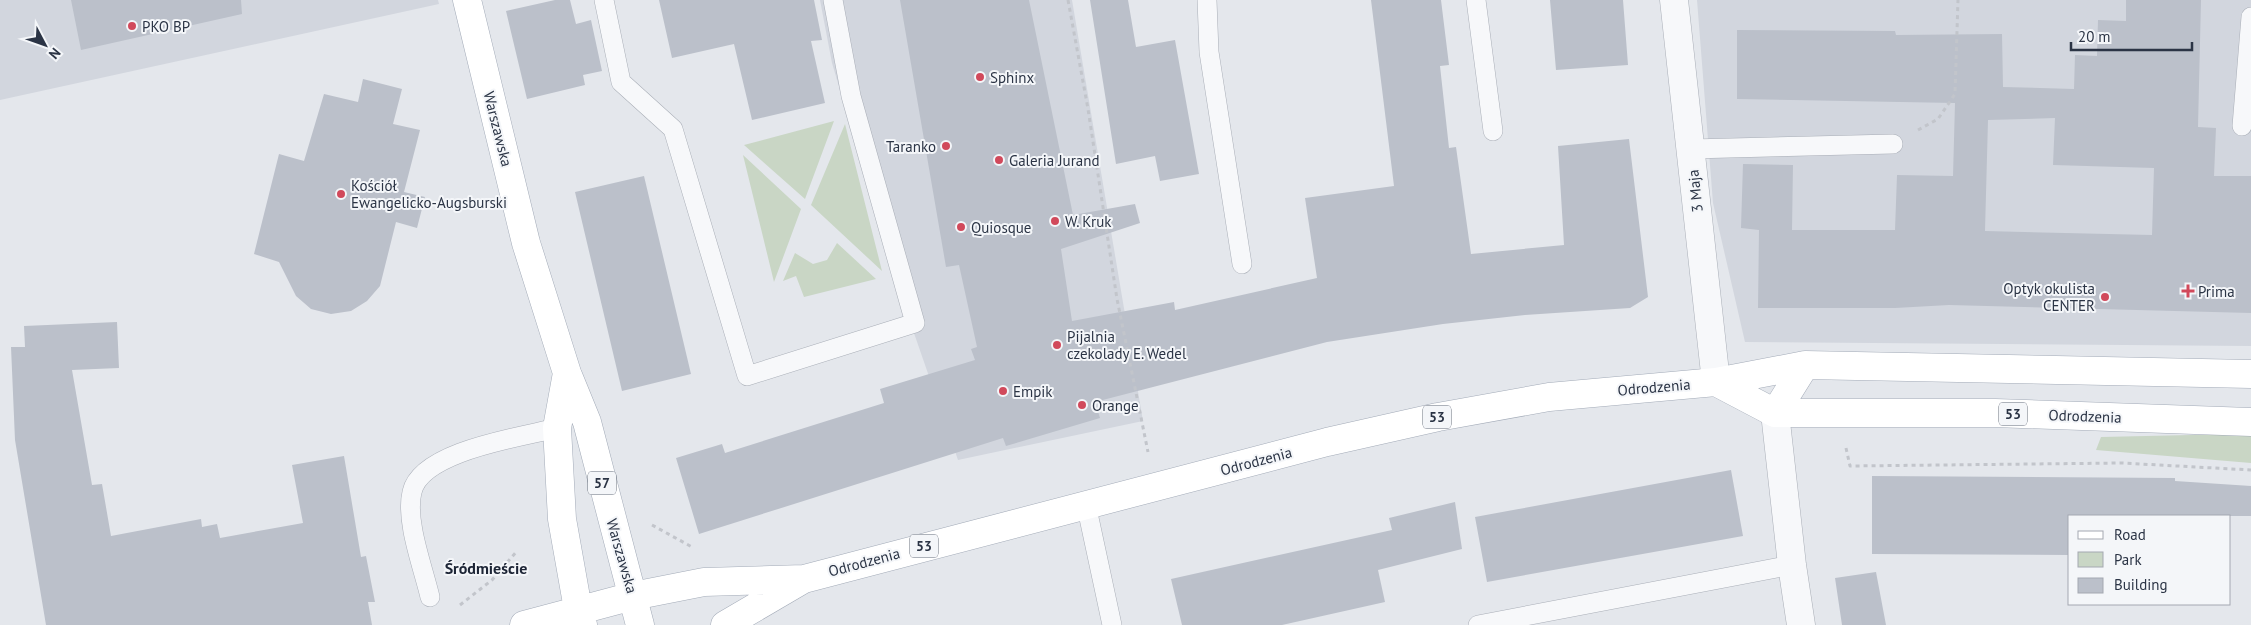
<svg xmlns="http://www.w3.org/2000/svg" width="2251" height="625" font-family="'PT Sans',sans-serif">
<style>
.built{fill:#d2d6de}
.green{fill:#c9d6c5}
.building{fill:#bbc0ca;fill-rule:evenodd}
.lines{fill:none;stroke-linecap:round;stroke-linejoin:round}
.lane-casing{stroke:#a9aeb7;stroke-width:20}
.street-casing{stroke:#a9aeb7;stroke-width:29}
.primary-casing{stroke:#a3abb8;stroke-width:29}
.path{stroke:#c2c5cb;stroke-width:3;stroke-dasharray:4 4;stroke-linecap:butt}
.lane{stroke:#f7f8fa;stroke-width:19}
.street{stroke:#f7f8fa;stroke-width:28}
.primary{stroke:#fff;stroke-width:28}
.poi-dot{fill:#d1495b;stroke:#f4f6f9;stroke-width:2}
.labels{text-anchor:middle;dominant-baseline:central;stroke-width:4;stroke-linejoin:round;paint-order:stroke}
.shield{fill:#f4f6f9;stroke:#676e7b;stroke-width:1}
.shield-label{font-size:14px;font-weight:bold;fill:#2b3445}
.poi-label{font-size:15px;fill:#2b3445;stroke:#f4f6f9;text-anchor:start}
.street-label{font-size:15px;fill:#2b3445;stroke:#f4f6f9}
.neighbourhood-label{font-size:16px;font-weight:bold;fill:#1d2536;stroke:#f4f6f9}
</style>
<rect width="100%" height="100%" fill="#e4e7ec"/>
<path class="built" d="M 0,0 L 438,0 L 439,4 L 0,100 Z
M 820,0 L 1072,0 L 1143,421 L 958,460 L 898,287 L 832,63 Z
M 1697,0 L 2251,0 L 2251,346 L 1745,342 L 1713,203 Z"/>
<path class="green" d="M 834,121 L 805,199 L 744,145 Z
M 845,124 L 882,271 L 811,205 Z
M 743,155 L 801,209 L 774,282 Z
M 837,243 L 876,279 L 804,297 L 796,276 L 783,281 L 795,253 L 813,264 L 827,260 Z
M 2236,434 L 2251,436 L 2251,463 L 2096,450 L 2101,437 Z"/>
<path class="building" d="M 71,0 L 241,0 L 242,14 L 81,50 Z
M 555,0 L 570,0 L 576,24 L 591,20 L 602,71 L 583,75 L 585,85 L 527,99 L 506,11 Z
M 659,0 L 814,0 L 822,40 L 811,41 L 825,103 L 752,120 L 734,44 L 672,58 Z
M 900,0 L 1029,0 L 1073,215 L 1135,204 L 1140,223 L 1061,249 L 1072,321 L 1174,302 L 1175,310 L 1317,278 L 1305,198 L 1394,186 L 1371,0 L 1441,0 L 1449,65 L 1440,66 L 1449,148 L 1456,147 L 1471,254 L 1564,245 L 1558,146 L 1629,139 L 1648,297 L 1630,308 L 1525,315 L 1443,324 L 1327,342 L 1095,402 L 1100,418 L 1006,446 L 1003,438 L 699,534 L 676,458 L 722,444 L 725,453 L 884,403 L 880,389 L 975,360 L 971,349 L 977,347 L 959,265 L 946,267 Z
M 1090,0 L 1128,0 L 1136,47 L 1175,40 L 1199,174 L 1160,181 L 1155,156 L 1116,164 Z
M 1550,0 L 1623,0 L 1628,65 L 1556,70 Z
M 2126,0 L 2201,0 L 2198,127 L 2216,128 L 2214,176 L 2251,176 L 2251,313 L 1949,305 L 1895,308 L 1758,308 L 1759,230 L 1741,228 L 1743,164 L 1793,165 L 1792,230 L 1895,230 L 1897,175 L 1953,176 L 1955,103 L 1737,99 L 1737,30 L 1895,31 L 1896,35 L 2002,34 L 2003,87 L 2074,89 L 2075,55 L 2097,56 L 2098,20 L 2126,21 ZM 2055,118 L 2053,165 L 2154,168 L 2152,235 L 1985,231 L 1988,120 Z
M 363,79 L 402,89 L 393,124 L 420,130 L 404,192 L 425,197 L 417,228 L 396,222 L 380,286 L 367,301 L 351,311 L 331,314 L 311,309 L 296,296 L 279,262 L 254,254 L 279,154 L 304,161 L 324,94 L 358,102 Z
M 644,176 L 691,374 L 622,391 L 575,192 Z
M 117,322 L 119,368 L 72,370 L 92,485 L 102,484 L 111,536 L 201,519 L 202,527 L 217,524 L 220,538 L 303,523 L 292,465 L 344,456 L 361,557 L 366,556 L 375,602 L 368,602 L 372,625 L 46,625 L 15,440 L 11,347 L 25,347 L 24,326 Z
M 1731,470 L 1743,536 L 1487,582 L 1475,517 Z
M 1872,476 L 2175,478 L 2175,481 L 2251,486 L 2251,516 L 2070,516 L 2070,555 L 1872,554 Z
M 1455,502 L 1462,549 L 1378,570 L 1385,602 L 1282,625 L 1182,625 L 1171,579 L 1392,530 L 1389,518 Z
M 1876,572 L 1886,625 L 1842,625 L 1835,578 Z"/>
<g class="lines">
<defs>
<path id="lane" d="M 604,0 L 621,82 L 673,129 L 747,376 L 915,323 L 851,96 L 833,0
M 1207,0 L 1209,52 L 1242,264
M 1476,0 L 1493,131
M 2242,126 L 2251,17
M 1691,149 L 1893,144
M 1086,504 L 1112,625
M 430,597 C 423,567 405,521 412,492 C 421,451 521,437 557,428
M 1478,625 L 1792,565"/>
<path id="street" d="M 1674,0 L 1716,382
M 1775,413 L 1792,565 L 1801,625"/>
<path id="primary" d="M 467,0 L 526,243 L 567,373 L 587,422 L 640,625
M 567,373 L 557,428 L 562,519 L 578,609 L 583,625
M 1716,382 L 1775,413 L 1995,413 L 2251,422
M 1775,413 L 1805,365
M 524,625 L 633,596 L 704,582 L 804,579 L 1327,442 L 1438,417 L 1549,397 L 1716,382 L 1805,365 L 2251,374
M 725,625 L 802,580"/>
</defs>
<use href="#lane" class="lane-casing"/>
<use href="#street" class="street-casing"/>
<use href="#primary" class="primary-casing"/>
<path class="path" d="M 1068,0 L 1088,109 L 1117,299 L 1148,452
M 1918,130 L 1938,119 L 1955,94 L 1958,0
M 1846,448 L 1850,466 L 2122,463 L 2251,470
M 652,525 L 692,547
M 460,605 L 492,580 L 517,551"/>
<use href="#lane" class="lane"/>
<use href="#street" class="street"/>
<use href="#primary" class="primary"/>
</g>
<g class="poi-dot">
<circle cx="132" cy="26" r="5"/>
<circle cx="980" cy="77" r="5"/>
<circle cx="946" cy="146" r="5"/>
<circle cx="999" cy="160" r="5"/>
<circle cx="341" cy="194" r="5"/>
<circle cx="1055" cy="221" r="5"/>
<circle cx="961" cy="227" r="5"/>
<path d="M2185.5 283.5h5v5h5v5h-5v5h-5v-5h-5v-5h5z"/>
<circle cx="2105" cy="297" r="5"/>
<circle cx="1057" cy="345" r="5"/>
<circle cx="1003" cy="391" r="5"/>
<circle cx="1082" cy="405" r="5"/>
</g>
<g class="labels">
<g class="shield">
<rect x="1999" y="402.5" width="28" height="23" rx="4"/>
<rect x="1423" y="405.5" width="28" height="23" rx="4"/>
<rect x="588" y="471.5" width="28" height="23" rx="4"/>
<rect x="910" y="534.5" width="28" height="23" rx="4"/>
</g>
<g class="shield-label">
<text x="2013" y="414">53</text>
<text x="1437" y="417">53</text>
<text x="602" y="483">57</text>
<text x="924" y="546">53</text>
</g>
<g class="poi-label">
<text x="142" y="26">PKO BP</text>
<text x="990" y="77">Sphinx</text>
<text x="936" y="146" text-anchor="end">Taranko</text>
<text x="1009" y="160">Galeria Jurand</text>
<text x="351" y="185">Kościół<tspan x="351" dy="17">Ewangelicko-Augsburski</tspan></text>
<text x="1065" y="221">W. Kruk</text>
<text x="971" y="227">Quiosque</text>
<text x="2095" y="288" text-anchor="end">Optyk okulista<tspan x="2095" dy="17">CENTER</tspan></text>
<text x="2198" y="291">Prima</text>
<text x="1067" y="336">Pijalnia<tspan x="1067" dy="17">czekolady E. Wedel</tspan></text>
<text x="1013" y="391">Empik</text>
<text x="1092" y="405">Orange</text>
</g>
<g class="street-label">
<text transform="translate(498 129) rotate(76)">Warszawska</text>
<text transform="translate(1695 191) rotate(-96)">3 Maja</text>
<text transform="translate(1654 387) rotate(-5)">Odrodzenia</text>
<text transform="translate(2085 416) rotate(2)">Odrodzenia</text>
<text transform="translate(1256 461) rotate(-15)">Odrodzenia</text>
<text transform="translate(622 556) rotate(74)">Warszawska</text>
<text transform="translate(864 562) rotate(-15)">Odrodzenia</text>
</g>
<g class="neighbourhood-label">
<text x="486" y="568">Śródmieście</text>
</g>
</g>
<rect x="2068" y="515" width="162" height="90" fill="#f4f6f9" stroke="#a4a8b1"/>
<rect x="2078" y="531" width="25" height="8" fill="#ffffff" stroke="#a4a8b1"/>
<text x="2114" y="540" font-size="15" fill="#2b3445">Road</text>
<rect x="2078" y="552" width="25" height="15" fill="#c9d6c5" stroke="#a4a8b1"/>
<text x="2114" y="565" font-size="15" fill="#2b3445">Park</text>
<rect x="2078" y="578" width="25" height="15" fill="#bbc0ca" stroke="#a4a8b1"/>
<text x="2114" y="590" font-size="15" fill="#2b3445">Building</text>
<g transform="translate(45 45) rotate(131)" stroke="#f4f6f9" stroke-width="4" paint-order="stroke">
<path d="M0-4L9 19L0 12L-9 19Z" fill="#2b3445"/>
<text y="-8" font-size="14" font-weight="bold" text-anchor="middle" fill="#2b3445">N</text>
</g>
<path d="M2071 42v8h121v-8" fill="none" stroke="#2b3445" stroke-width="2.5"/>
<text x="2078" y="42" font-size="15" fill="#2b3445" stroke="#f4f6f9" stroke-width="4" paint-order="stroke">20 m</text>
</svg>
